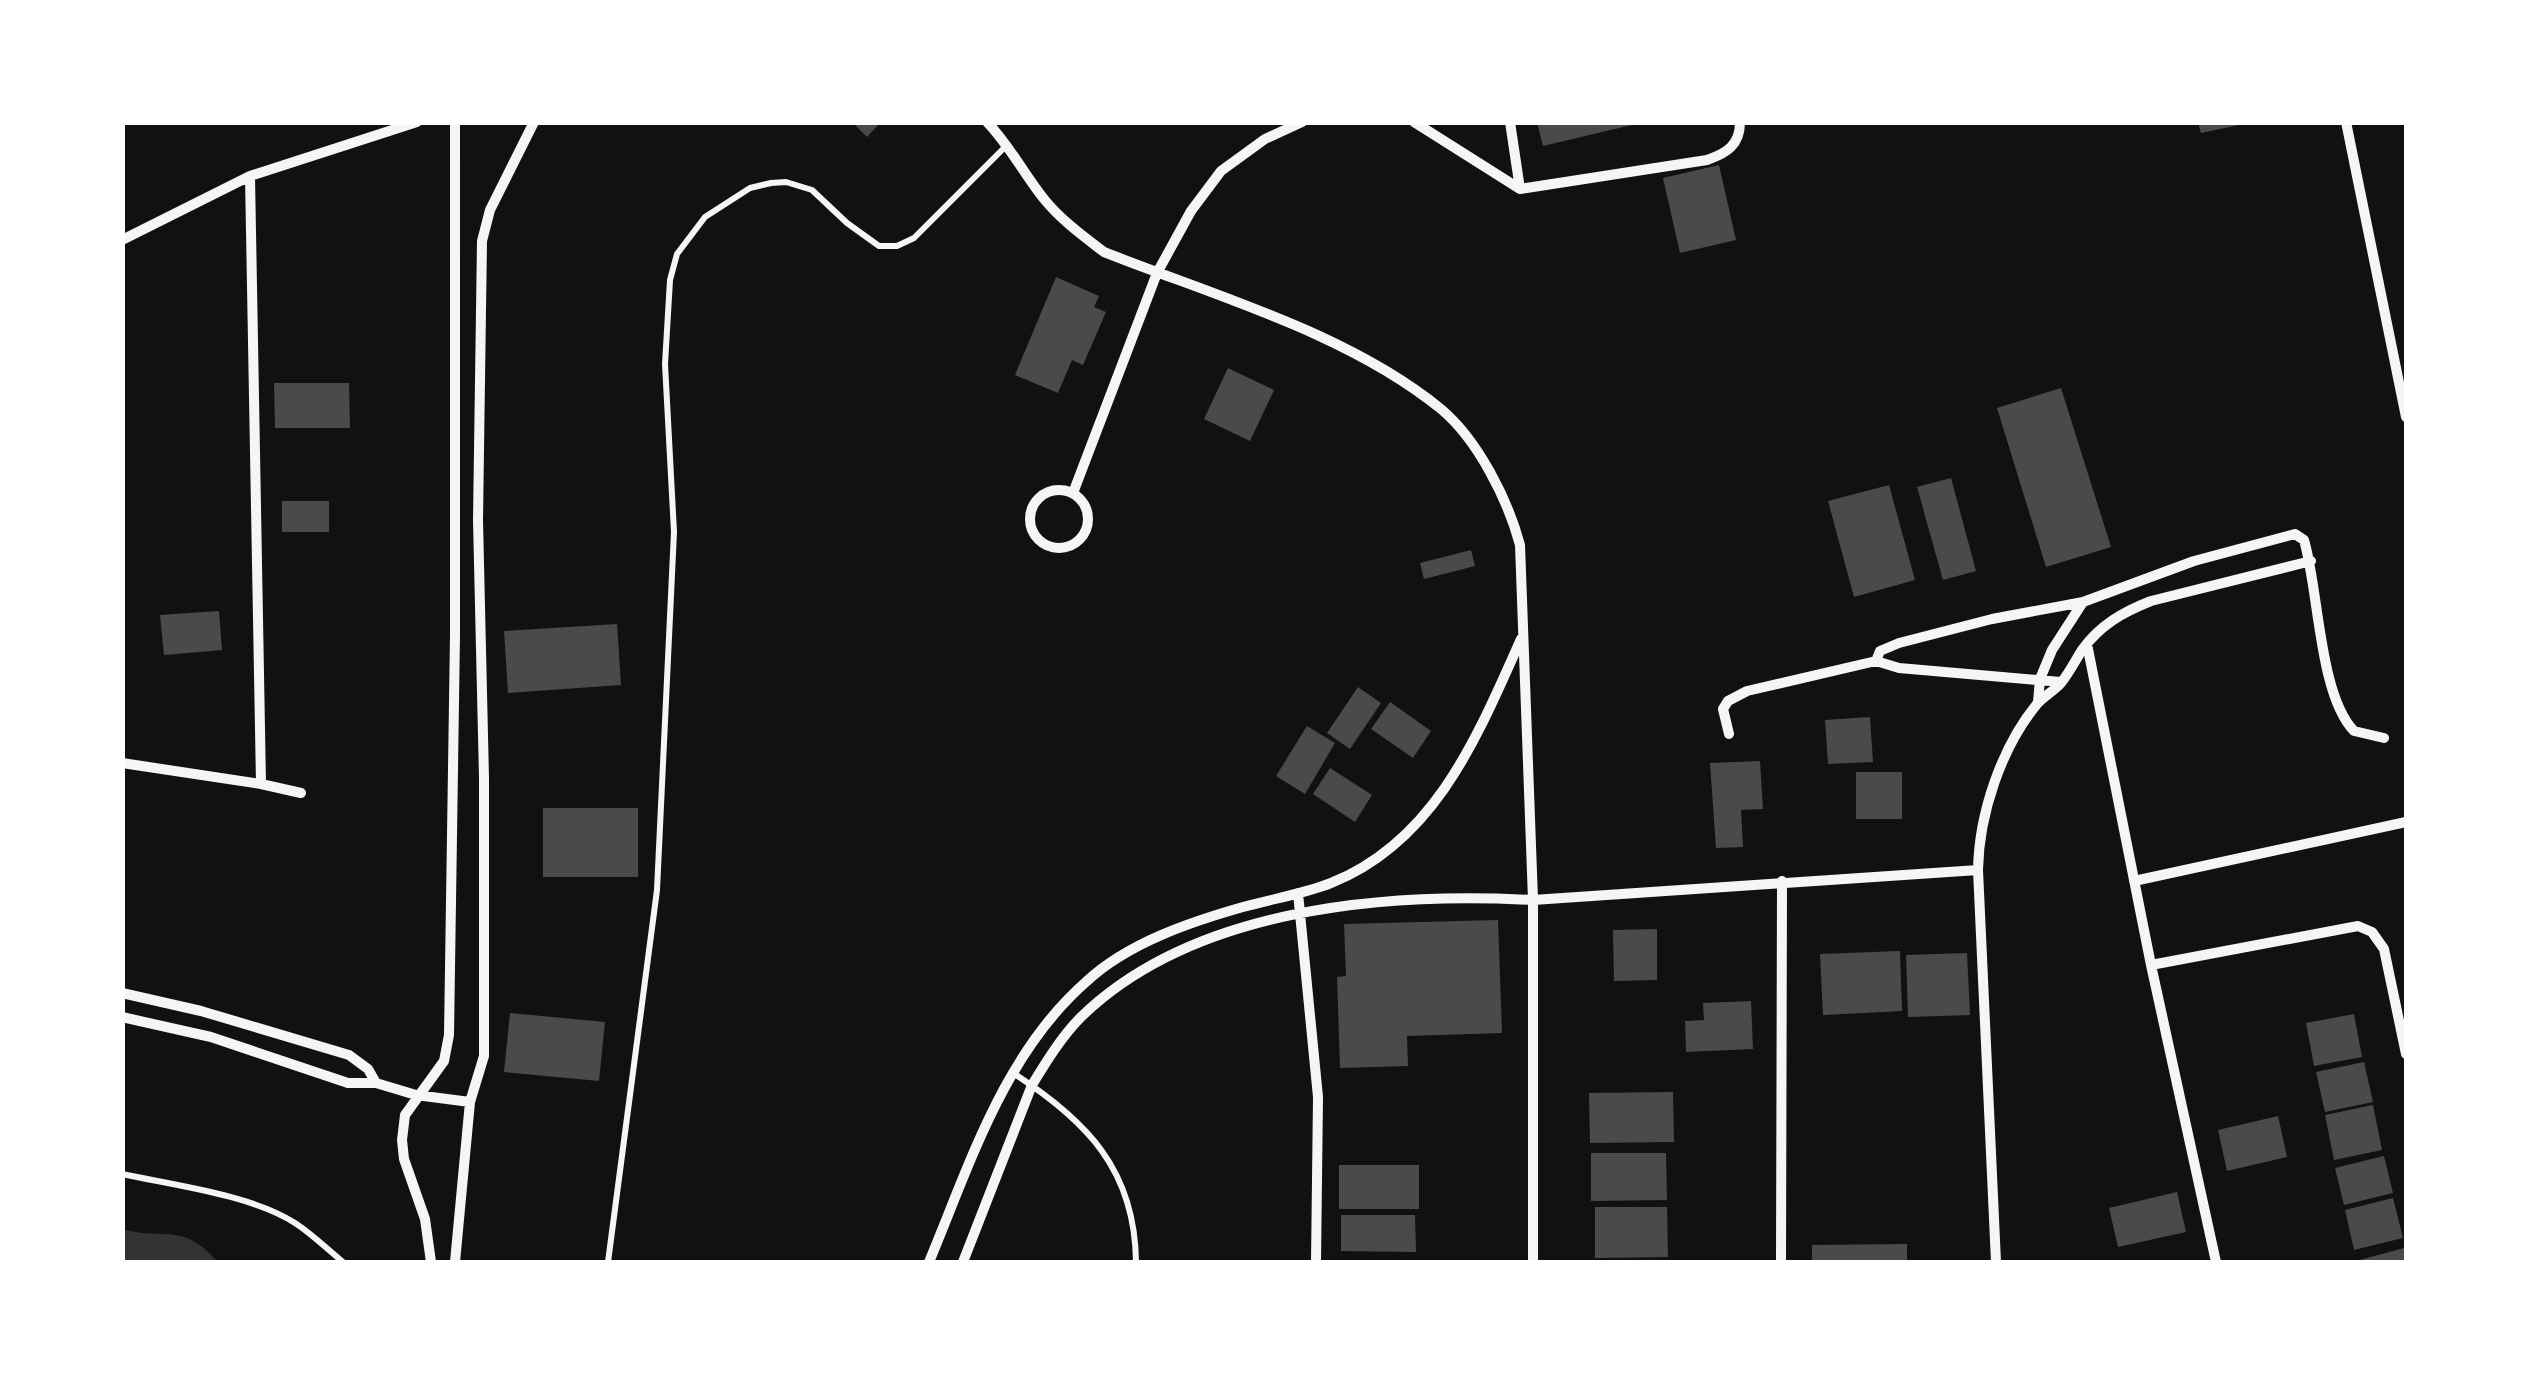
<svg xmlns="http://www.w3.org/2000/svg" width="2529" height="1385" viewBox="0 0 2529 1385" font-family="'Noto Serif',serif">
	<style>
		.water { fill: #333 }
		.building { fill: #4a4a4a }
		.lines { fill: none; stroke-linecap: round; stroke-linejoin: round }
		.service { stroke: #f5f5f5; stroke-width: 6 }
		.minor { stroke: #f5f5f5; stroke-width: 10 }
	</style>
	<rect width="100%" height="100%" fill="#111"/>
	<!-- water -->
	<path class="water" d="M122 1229C165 1241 182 1221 218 1262H123Z"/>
	<!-- building -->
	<path class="building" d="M852 122H881L867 137Z
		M1537 122H1636V124L1543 146Z
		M2198 122H2244V124L2201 133Z
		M1719 165 1736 240 1680 253 1663 178Z
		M1056 277 1099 296 1094 307 1106 312 1083 365 1072 360 1058 393 1015 375Z
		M1228 368 1274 390 1250 441 1204 419Z
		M274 383H349L350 428H275Z
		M2061 388 2111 547 2046 567 1997 408Z
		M1951 478 1976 571 1943 580 1917 487Z
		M1889 485 1915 580 1854 597 1828 501Z
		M282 501H329V532H282Z
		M1471 550 1475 566 1424 579 1420 563Z
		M219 611 222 650 164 655 160 615Z
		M617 624 621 685 508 693 504 631Z
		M1358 687 1381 703 1350 749 1327 733Z
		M1390 702 1431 731 1413 758 1371 729Z
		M1870 717 1873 762 1828 764 1825 720Z
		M1307 726 1335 743 1305 794 1276 776Z
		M1760 761 1763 809 1741 810 1743 847 1716 848 1710 763Z
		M1330 768 1372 795 1355 822 1313 794Z
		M1856 772H1902V819H1856Z
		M543 808H638V877H543Z
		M1498 920 1502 1033 1407 1036 1408 1066 1340 1068 1337 977 1346 976 1344 924Z
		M1657 929V980L1614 981 1613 930Z
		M1900 951 1902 1011 1823 1015 1820 954Z
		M1967 953 1970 1015 1908 1017 1906 955Z
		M1751 1001 1753 1049 1686 1052 1685 1021 1704 1020 1703 1003Z
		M510 1013 605 1022 599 1081 504 1072Z
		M2354 1014 2362 1057 2314 1066 2306 1023Z
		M2364 1062 2373 1102 2325 1112 2316 1072Z
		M1673 1092 1674 1142 1590 1143 1589 1093Z
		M2373 1105 2382 1150 2334 1160 2325 1115Z
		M2278 1116 2287 1157 2227 1171 2218 1130Z
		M1591 1153H1666L1667 1200 1591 1201Z
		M2384 1156 2393 1193 2344 1205 2335 1168Z
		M1339 1165H1419V1209H1339Z
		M2177 1192 2186 1232 2118 1247 2109 1208Z
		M2393 1198 2403 1238 2354 1250 2345 1210Z
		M1595 1207H1667L1668 1257 1595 1258Z
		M1341 1215H1415L1416 1252 1341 1251Z
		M1907 1244V1262H1812V1245Z
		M2404 1248 2406 1262H2356V1261Z"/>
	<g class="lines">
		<!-- service -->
		<path class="service" d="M1013 1073C1087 1121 1135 1170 1136 1262
			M122 1174C173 1185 252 1195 295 1223 312 1234 327 1249 343 1262
			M608 1262 657 890 674 532 665 364 670 280 677 254 705 217 750 188 771 183 786 182 812 190 847 223 879 246H897L914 238 1007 145"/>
		<!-- minor -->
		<path class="minor" d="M987 122C1010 146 1024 174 1044 199 1061 220 1083 236 1104 252 1215 296 1348 333 1441 409 1478 440 1508 500 1520 545L1533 900V1262
			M1414 122 1520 189 1707 160C1727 153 1740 145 1740 122
			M1510 122 1520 189
			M2346 122 2406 417
			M250 176 261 784
			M122 240 250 176 417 122
			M1030 519a29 29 0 1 1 58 0a29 29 0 1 1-58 0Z
			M1073 493 1157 273 1191 211 1221 171 1265 139 1302 122
			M2087 644 2151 965 2216 1262
			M2061 682 1899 668 1876 661 1880 651 1899 643 1992 619 2083 602
			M2038 702 2040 679 2052 650 2083 602 2194 561 2295 534 2304 540C2319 591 2319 695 2354 731L2384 738
			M1729 734 1723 709 1728 701 1747 691 1876 661
			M122 763 261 784 301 793
			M1978 870 1996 1262
			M2134 881 2406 822
			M1298 893 1318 1097 1316 1262
			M2151 965 2358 926 2372 932 2384 949 2406 1054
			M122 993 201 1011 349 1055 368 1069 376 1083
			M122 1017 211 1037 348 1083H376L416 1095 470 1102
			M431 1262 425 1219 404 1159 402 1140 405 1115 444 1061 449 1035 455 635V122
			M455 1262 470 1102 484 1056V778L478 520 482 241 490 210 534 122
			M929 1262C970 1164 1004 1053 1087 981 1128 943 1190 922 1243 907 1272 899 1303 894 1331 883 1436 841 1478 735 1521 639
			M963 1262 1032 1085C1046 1062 1062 1036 1081 1017 1193 908 1384 892 1533 900L1978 870C1979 814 2001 748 2037 704 2044 696 2054 691 2061 683 2069 673 2075 661 2082 650 2100 625 2123 612 2151 601L2311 561
			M1781 1262 1782 881"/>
	</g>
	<!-- border -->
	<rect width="2529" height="1385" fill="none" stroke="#ffffff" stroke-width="250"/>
</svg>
